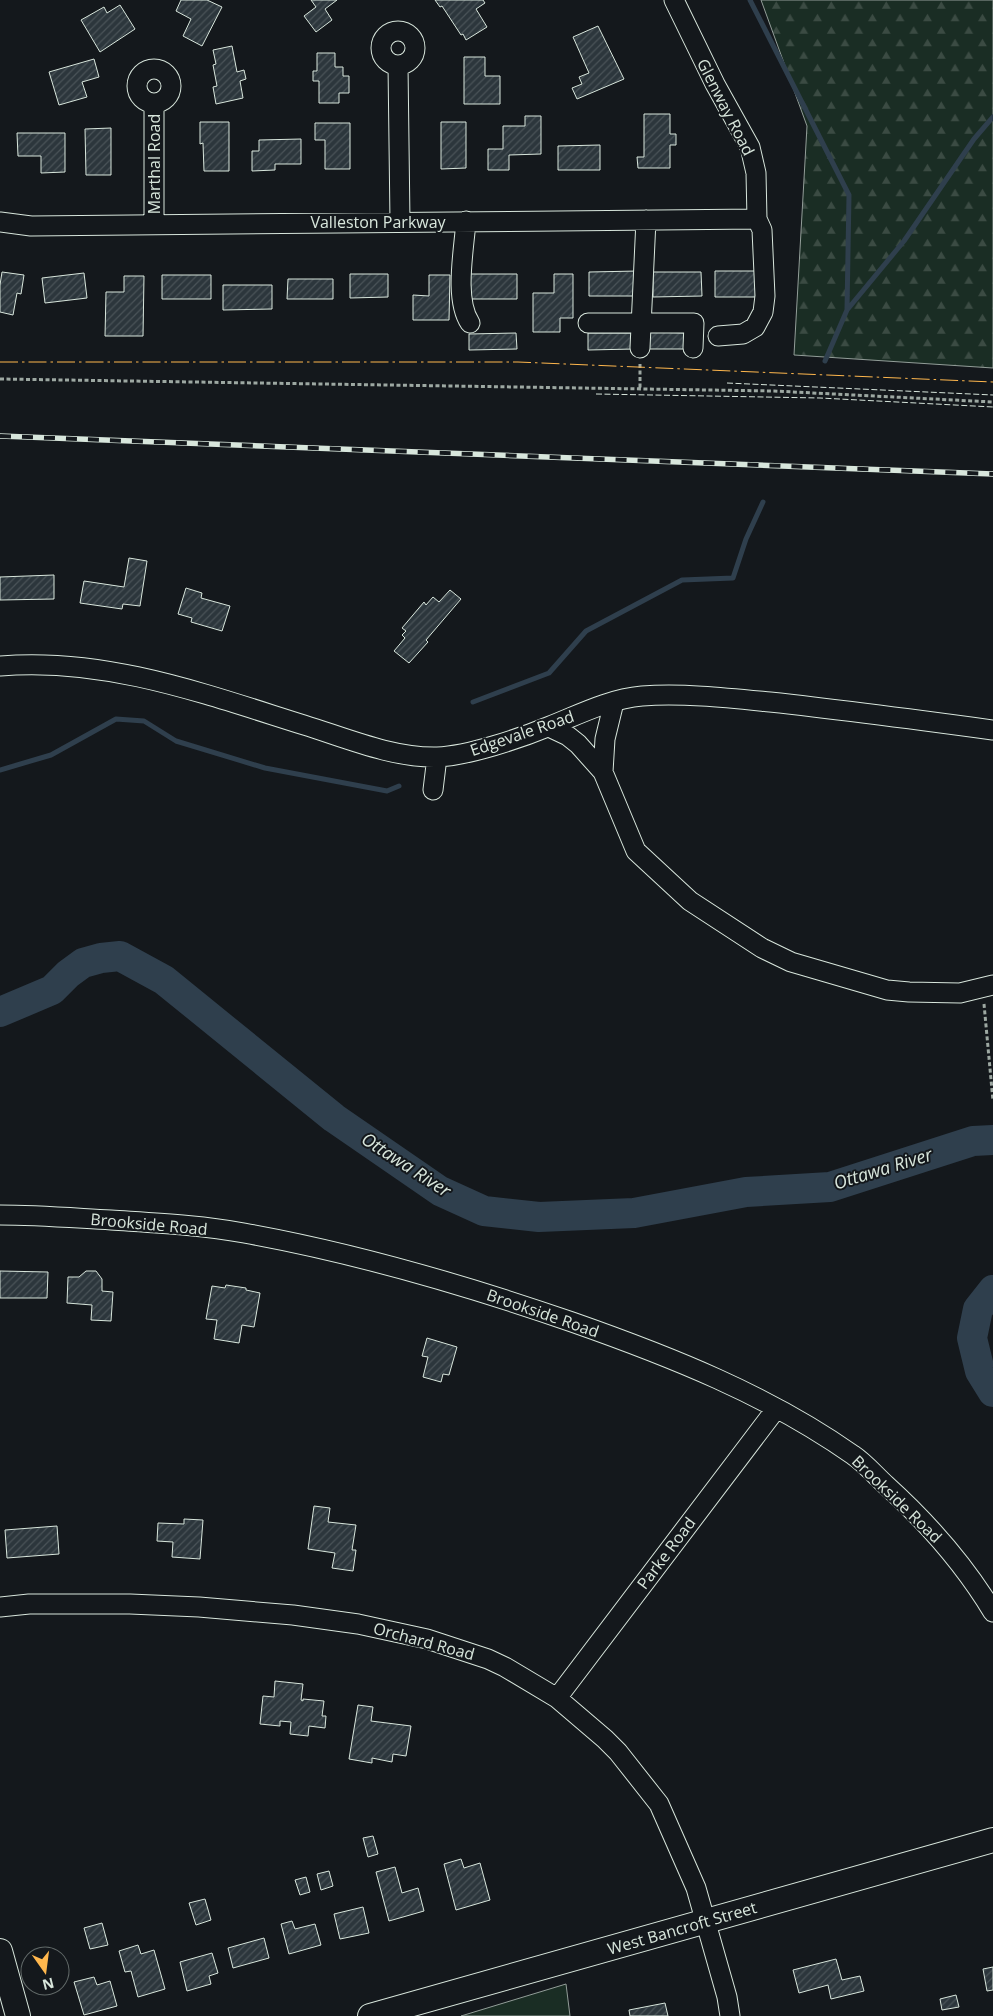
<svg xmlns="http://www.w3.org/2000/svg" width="993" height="2016" viewBox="0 0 993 2016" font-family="'Open Sans',sans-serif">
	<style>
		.forest { fill: url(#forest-firs); stroke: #939e99 }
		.park { fill: #1a2d24; stroke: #939e99 }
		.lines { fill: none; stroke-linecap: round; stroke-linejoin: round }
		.stream { stroke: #2f3f4d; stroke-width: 5 }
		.river { stroke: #2f3f4d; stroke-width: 30 }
		.building { fill: url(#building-hatch); stroke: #d8e6dc }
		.minor-casing { stroke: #d8e6dc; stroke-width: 21 }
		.major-casing { stroke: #d8e6dc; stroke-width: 26 }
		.path { stroke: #9da8a2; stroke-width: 3; stroke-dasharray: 4 2.5; stroke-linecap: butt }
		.minor { stroke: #14181c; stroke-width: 19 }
		.major { stroke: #14181c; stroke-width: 24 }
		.rail-casing { stroke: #d8e6dc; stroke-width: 5.5 }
		.rail { stroke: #14181c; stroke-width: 4; stroke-dasharray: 11; stroke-linecap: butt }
		.fence { stroke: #d8e6dc; stroke-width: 1; stroke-dasharray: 6 2.5; stroke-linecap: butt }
		.power { stroke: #ffb74d; stroke-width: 1; stroke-dasharray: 18 4 2.5 4; stroke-linecap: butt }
		.labels { text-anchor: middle; stroke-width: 4; stroke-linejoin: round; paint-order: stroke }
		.street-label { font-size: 16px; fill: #d8e6dc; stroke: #14181c }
		.water-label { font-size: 18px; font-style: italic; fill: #d8e6dc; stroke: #14181c }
	</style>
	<defs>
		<pattern id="forest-firs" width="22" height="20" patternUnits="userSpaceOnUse" patternTransform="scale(1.25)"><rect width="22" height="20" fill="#1a2d24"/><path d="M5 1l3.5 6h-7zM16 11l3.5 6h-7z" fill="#3b4b43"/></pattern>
		<pattern id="building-hatch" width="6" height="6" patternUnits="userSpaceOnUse" patternTransform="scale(1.25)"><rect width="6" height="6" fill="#2c363c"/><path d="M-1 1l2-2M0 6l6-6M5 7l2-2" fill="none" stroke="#4a5358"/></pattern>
	</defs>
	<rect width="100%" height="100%" fill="#14181c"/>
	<!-- forest -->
	<path class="forest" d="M761 0H993V368L794 355 807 126Z"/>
	<!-- park -->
	<path class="park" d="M566 1984 570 2016H461Z"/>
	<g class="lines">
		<!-- stream -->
		<path class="stream" d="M750 0 849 195 847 310 825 361
			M847 310 904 241 974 139 993 117
			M473 702 549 673 586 631 682 580 733 578 746 539 763 502
			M0 770 51 755 116 719 144 721 176 741 265 768 387 791 399 786"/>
		<!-- river -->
		<path class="river" d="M0 1012 52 990 68 974 83 963 101 958 120 956 164 980 334 1118 440 1191 484 1211 539 1217 634 1213 746 1192 830 1187 973 1141 993 1140
			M993 1290 978 1309 972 1338 980 1371 993 1392"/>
	</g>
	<!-- building -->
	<path class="building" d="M181 0H207L222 7 202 46 183 36 191 19 176 11Z
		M311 0H337L325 9 332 20 316 32 304 16 316 7Z
		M435 0H483L485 3 476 9 487 27 466 40 463 34 461 35 442 6 440 7Z
		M120 5 135 29 100 52 81 20 104 7 107 13Z
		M598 26 624 79 577 99 572 88 582 84 579 77 589 73 573 37Z
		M232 46 237 72 244 70 246 79 240 81 243 98 216 104 213 87 217 86 213 65 216 64 213 50Z
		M317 53H335V67H343V76H349V93H339V103H319V81H313V71H317Z
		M464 57H485V76H500V104H464Z
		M94 59 99 77 82 82 87 97 59 105 49 72Z
		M644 114H670V134H676V145H670V168H638L637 157H644Z
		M525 116H541V154L509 155V170H488V149H503V126H525Z
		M200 122H229V171H204L203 143 200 144Z
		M441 122H466V168L441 169Z
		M315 123H350V169H325V140H315Z
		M111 128V175H86L85 129Z
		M17 133H65V172L41 173V156H18Z
		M301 139V164H275V170L252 171V151H259V140Z
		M600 145V170H558V146Z
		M638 271V296H589V272Z
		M715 271H758L759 297H715Z
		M2 272 24 275 21 294 17 293 13 315 0 312V285Z
		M653 272H701L702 296 653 297Z
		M84 273 87 298 45 303 42 278Z
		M350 274H388V297L350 298Z
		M468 274H517V299H468Z
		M554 274H573V318H560V332H533V293H554Z
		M162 275H211V299H162Z
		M429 275H450L449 320H413V295L429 296Z
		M124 276H144L143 336H105L106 292H124Z
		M288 279H333V299H287Z
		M223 285H272V309L223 310Z
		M649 332 687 333V349H649Z
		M516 333 517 349 469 350V334Z
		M588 333H634V349L588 350Z
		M129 558 147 561 140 606 123 604 122 609 80 603 84 581 124 587Z
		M54 575V599L0 600V577Z
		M186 588 202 593 201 598 230 606 222 631 191 622 192 618 178 614Z
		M450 590 461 599 426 640 428 642 409 663 394 651 405 638 402 635 406 631 402 628 424 602 426 605 433 597 439 602Z
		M0 1271 48 1272 47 1298H0Z
		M86 1271H96L102 1279V1291L113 1292 111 1321 91 1320 92 1305 67 1303 68 1277H79Z
		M226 1285 246 1288V1290L260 1293 254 1327 242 1325 239 1343 214 1339 217 1320 206 1319 212 1286 225 1288Z
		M427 1338 457 1347 449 1375 443 1374 441 1382 423 1377 428 1357 422 1356Z
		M314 1506 330 1508 328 1522 356 1525 352 1550H356L353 1571 332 1568 335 1553 308 1549Z
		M184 1519 203 1520 200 1559 172 1557 173 1542 157 1541 158 1523 184 1524Z
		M57 1526 59 1554 7 1558 5 1530Z
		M275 1681 303 1684 301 1700 303 1701V1699L324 1701 322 1716H326L325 1728 309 1726 308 1736 290 1734 291 1722 280 1721V1726L260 1724 263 1696 274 1697Z
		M358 1705 373 1707 371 1721 411 1726 406 1756 393 1754 392 1762 372 1758V1763L349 1759Z
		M373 1836 378 1854 368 1857 363 1838Z
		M461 1859 464 1868 480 1863 490 1900 456 1910 444 1864Z
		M395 1867 402 1893 418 1888 424 1911 389 1921 376 1872Z
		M329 1871 333 1886 321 1890 317 1874Z
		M306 1877 310 1892 300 1895 295 1880Z
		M205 1899 211 1920 196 1925 189 1903Z
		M363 1907 369 1933 340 1939 334 1914Z
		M292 1921 295 1929 315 1924 321 1945 289 1954 281 1924Z
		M102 1923 108 1945 90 1949 84 1928Z
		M264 1938 269 1958 233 1968 228 1948Z
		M138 1945 141 1954 154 1950 165 1989 138 1997 131 1971 125 1972 119 1951Z
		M212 1953 218 1973 209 1976 211 1984 187 1991 180 1962Z
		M836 1959 842 1980 860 1976 864 1991 831 1999 828 1985 799 1993 793 1970Z
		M993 1967V1990L987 1991 983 1969Z
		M94 1977 97 1985 110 1981 117 2006 84 2015 74 1982Z
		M956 1995 959 2007 942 2010 940 1999Z
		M665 2003 668 2016H630L629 2010Z"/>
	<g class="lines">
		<!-- minor casing -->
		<g class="minor-casing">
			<path id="minor" d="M674 0 715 84 750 147 756 173 757 219 762 230 765 296 763 312 755 327 743 334 718 336
				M381 48a17 17 0 1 1 34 0a17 17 0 1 1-34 0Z
				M398 65 400 222
				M137 86a17 17 0 1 1 34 0a17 17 0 1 1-34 0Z
				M154 104V224
				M466 221C464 250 454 299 470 323
				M0 222 31 226 757 219
				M588 323H694L693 348
				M640 348 646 220
				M0 666C105 657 205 694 304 725 346 738 392 758 437 757 468 756 521 738 550 726 580 714 609 699 642 696 683 693 729 698 770 702 844 710 919 720 993 730
				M549 727 568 736 578 744 603 772 636 851 690 901 762 948 791 962 887 990 909 992 960 993 993 985
				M603 772 605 739 614 702
				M433 790 437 757
				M0 1215C37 1215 74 1218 111 1220 156 1223 201 1225 244 1233 356 1253 465 1285 572 1322 669 1356 768 1395 853 1455 865 1463 875 1475 886 1485 928 1523 964 1564 993 1612
				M0 1607 29 1604H130L199 1607 293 1615 358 1624 427 1639 488 1659 505 1667 557 1698 605 1739 618 1752 659 1804 696 1888 727 1997 730 2016
				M557 1698 776 1409"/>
		</g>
		<!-- major casing -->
		<g class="major-casing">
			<path id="major" d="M0 1951 18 2016
				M370 2016 993 1840"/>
		</g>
		<!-- path -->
		<path class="path" d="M640 364V389
			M0 379 774 391 993 402
			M984 1004 993 1101"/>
		<!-- minor -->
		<use href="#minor" class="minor"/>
		<!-- major -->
		<use href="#major" class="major"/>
		<!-- rail casing -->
		<g class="rail-casing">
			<path id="rail" d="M0 436 993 474"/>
		</g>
		<!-- rail -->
		<use href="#rail" class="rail"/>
		<!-- fence -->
		<path class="fence" d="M727 383 993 395
			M596 394 820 398 993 407"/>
		<!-- power -->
		<path class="power" d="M0 362H518L993 382"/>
	</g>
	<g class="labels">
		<!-- street labels -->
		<g class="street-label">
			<text transform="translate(726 107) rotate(63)" y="6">Glenway Road</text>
			<text transform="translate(154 164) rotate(-90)" y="6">Marthal Road</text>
			<text x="378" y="228">Valleston Parkway</text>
			<text transform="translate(522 733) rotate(-19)" y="6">Edgevale Road</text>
			<text transform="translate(149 1224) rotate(5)" y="6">Brookside Road</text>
			<text transform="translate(543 1313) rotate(19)" y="6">Brookside Road</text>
			<text transform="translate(897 1499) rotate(44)" y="6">Brookside Road</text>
			<text transform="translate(666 1553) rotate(-53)" y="6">Parke Road</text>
			<text transform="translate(424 1641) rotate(15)" y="6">Orchard Road</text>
			<text transform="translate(682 1928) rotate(-16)" y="6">West Bancroft Street</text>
		</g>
		<!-- water labels -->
		<g class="water-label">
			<text transform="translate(406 1165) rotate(33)" y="6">Ottawa River</text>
			<text transform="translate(883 1169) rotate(-17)" y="6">Ottawa River</text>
		</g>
	</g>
	<!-- north arrow -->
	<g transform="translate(45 1971) rotate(166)"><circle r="24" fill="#14181c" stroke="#626a69"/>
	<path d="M0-4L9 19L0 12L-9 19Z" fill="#ffb74d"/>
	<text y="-8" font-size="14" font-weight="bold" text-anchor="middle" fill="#d8e6dc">N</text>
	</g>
</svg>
